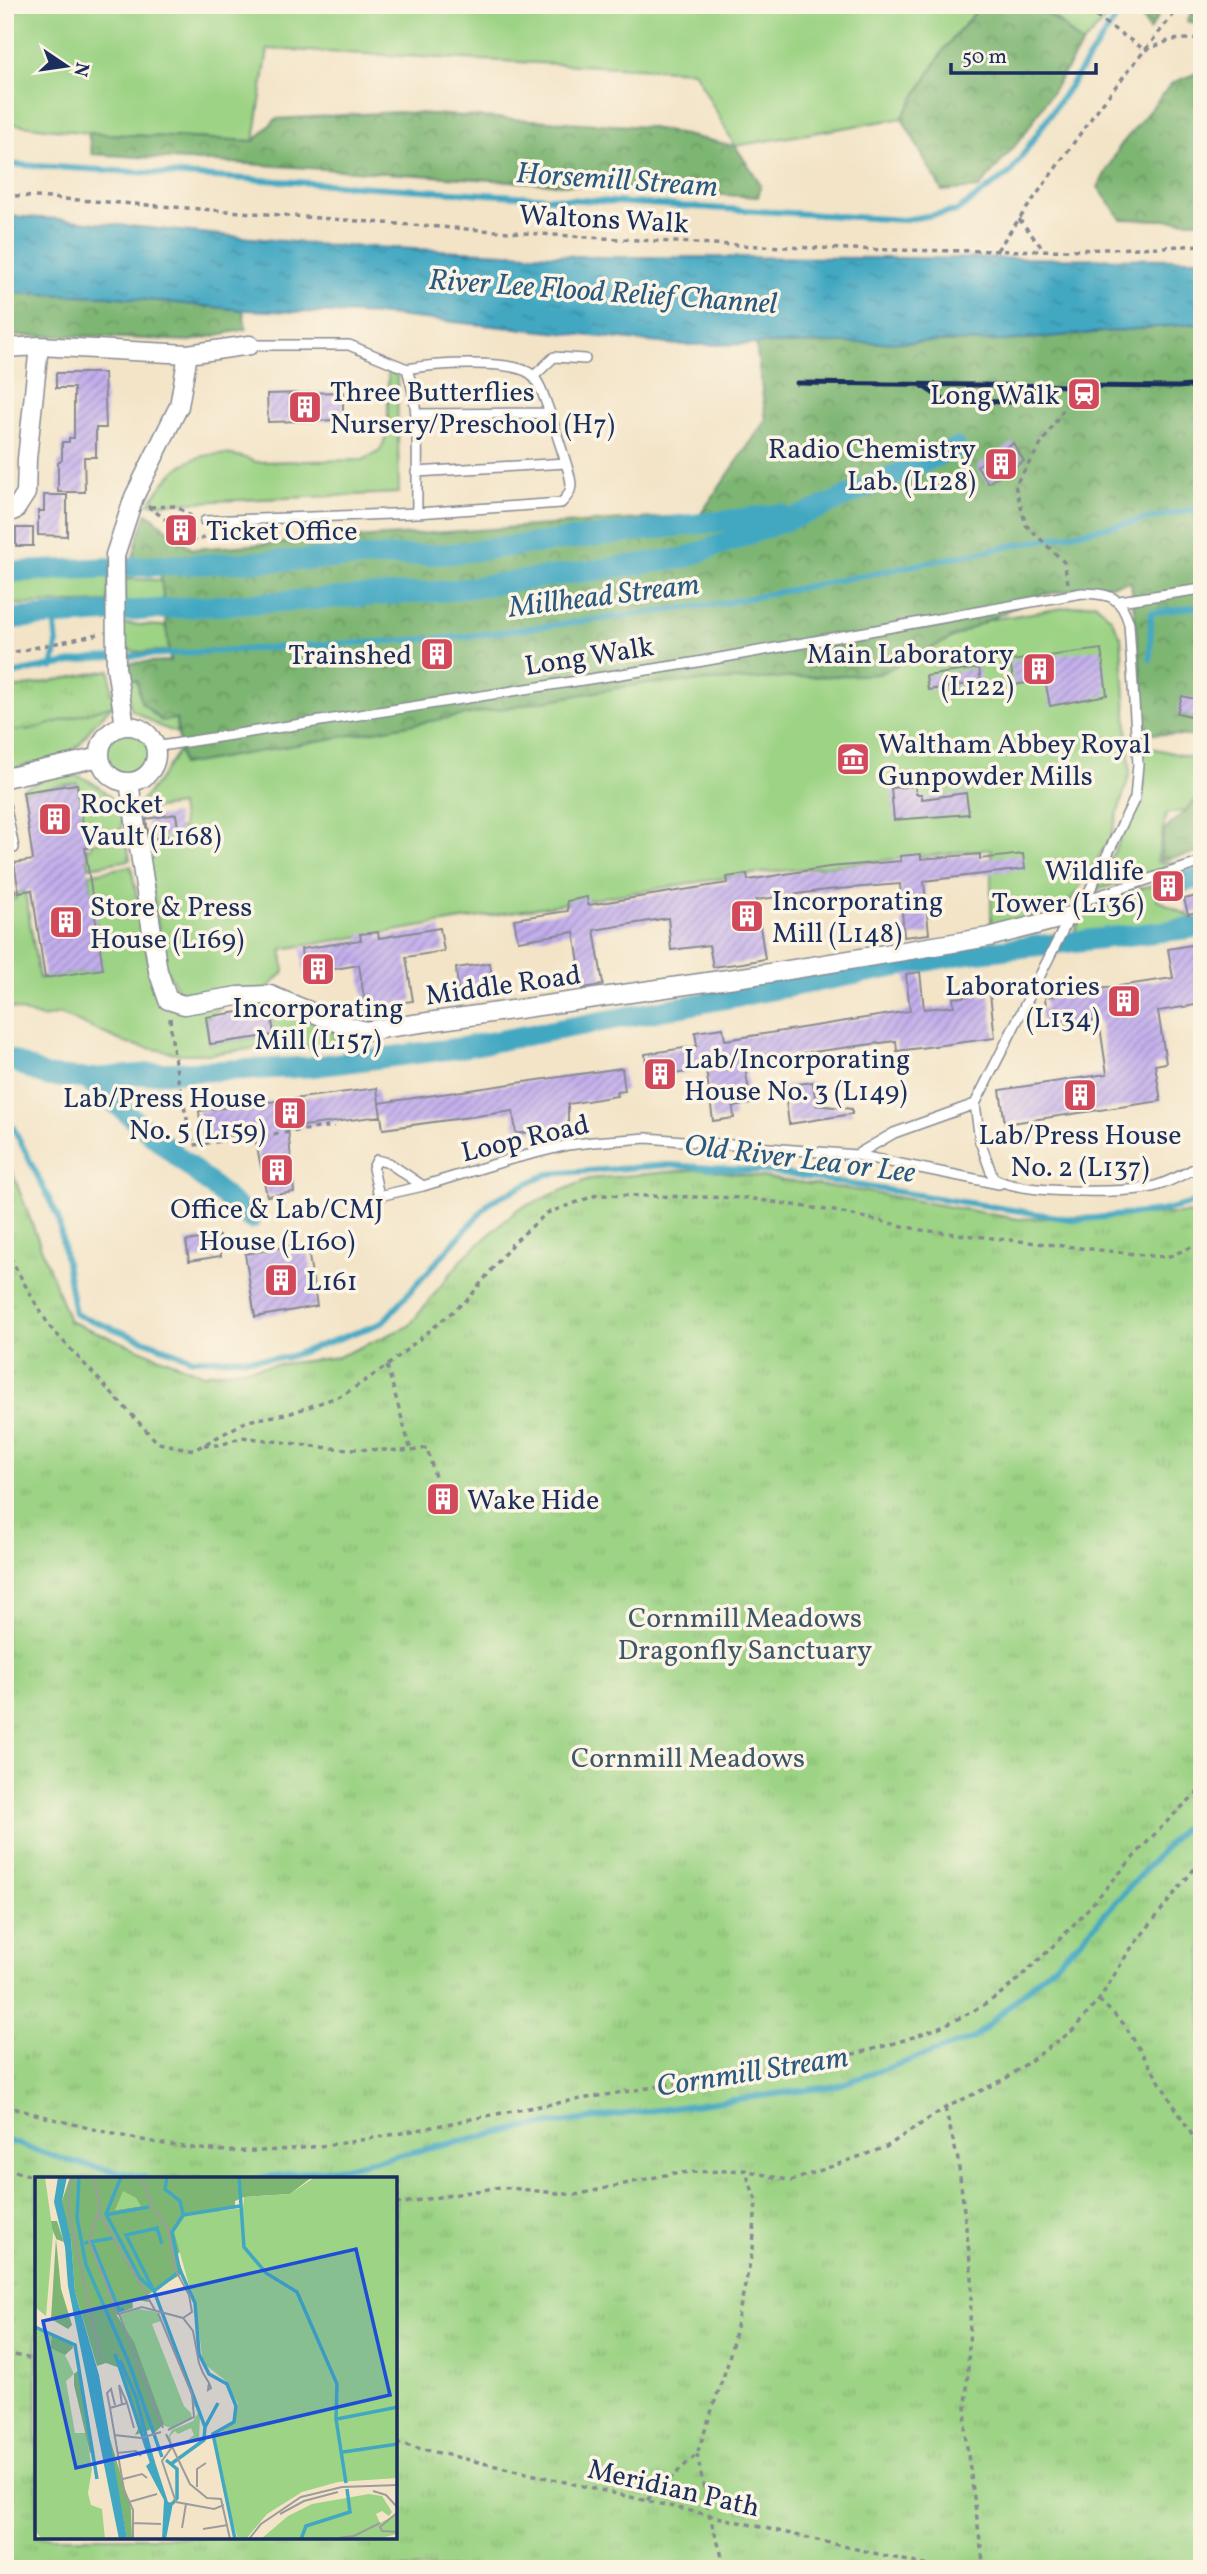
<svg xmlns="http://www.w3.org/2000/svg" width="1207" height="2574" viewBox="0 0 1207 2574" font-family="Vollkorn,serif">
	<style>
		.grass { fill: #9cd384; stroke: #5c8171; stroke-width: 2 }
		.forest { fill: url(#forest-crowns); stroke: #4c7268; stroke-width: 2 }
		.park { fill: url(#park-tufts); stroke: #5c8171; stroke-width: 2; fill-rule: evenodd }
		.water { fill: url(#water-ripples); stroke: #2e6c90; stroke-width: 2 }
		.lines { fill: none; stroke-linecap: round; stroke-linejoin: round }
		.stream { stroke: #42a8c2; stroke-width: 6 }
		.canal { stroke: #42a8c2; stroke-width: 21 }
		.building { fill: url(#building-hatch) }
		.service-casing { stroke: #878a92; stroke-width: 12 }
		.minor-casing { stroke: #878a92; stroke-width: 21 }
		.path { stroke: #878a92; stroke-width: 3.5; stroke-dasharray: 5 5; stroke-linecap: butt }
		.service { stroke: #fff; stroke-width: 9 }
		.minor { stroke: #fff; stroke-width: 18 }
		.rail { stroke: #1b2f5e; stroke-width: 5 }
		.labels { text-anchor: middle; stroke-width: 7; stroke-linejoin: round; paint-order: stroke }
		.street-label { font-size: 28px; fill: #1b2f5e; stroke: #fcf5e5 }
		.poi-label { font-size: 28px; fill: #1b2f5e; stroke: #fcf5e5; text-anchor: start }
		.park-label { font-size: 28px; fill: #3b5868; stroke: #fcf5e5 }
		.water-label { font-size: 30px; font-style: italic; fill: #295981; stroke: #fcf5e5 }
		.inset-river { fill: none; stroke: #42a8c2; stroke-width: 3.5 }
		.inset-road { fill: none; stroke: #9d9c9d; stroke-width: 2 }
		.view { fill: #1d4ed8; fill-opacity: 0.15; stroke: #1d4ed8; stroke-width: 3.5 }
		.inset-edge { fill: none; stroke: #1b2f5e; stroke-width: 3.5 }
	</style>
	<defs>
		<pattern id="forest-crowns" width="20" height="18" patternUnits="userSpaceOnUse" patternTransform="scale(1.75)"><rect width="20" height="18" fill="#7db572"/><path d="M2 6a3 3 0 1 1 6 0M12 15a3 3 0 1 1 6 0" fill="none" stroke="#669461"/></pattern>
		<pattern id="park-tufts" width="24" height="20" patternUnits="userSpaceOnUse" patternTransform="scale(1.75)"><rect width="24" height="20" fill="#9cd384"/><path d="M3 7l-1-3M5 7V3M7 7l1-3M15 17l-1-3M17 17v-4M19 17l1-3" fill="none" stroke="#86b574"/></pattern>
		<pattern id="water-ripples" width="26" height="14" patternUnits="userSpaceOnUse" patternTransform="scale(1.75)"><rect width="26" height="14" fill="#42a8c2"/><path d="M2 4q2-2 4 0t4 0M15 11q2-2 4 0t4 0" fill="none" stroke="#3689a1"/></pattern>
		<pattern id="building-hatch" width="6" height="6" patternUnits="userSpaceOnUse" patternTransform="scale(1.75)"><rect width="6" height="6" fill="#c3afec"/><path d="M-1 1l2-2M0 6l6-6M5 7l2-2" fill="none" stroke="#9e8fc2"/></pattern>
	</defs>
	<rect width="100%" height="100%" fill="#fcf5e5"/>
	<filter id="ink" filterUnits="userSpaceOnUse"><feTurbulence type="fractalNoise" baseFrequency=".0143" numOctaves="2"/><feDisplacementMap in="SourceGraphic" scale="14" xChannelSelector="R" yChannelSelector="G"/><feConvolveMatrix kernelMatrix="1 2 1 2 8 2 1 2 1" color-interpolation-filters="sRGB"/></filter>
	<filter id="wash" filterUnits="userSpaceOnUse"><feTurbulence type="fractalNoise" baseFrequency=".00686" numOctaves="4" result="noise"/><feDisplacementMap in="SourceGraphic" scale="28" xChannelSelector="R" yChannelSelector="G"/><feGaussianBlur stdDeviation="1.57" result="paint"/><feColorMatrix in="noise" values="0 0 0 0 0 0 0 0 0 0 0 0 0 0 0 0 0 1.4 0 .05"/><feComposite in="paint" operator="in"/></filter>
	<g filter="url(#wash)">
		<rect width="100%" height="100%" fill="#f3e4c7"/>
		<!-- grass -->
		<path class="grass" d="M5 5H993L978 9 945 48 902 118 735 146 694 71 268 49 254 141 88 133 5 123Z
			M1026 5H1136L1113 11 1082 45 1057 19Z
			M388 371 397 376 399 493 149 504C158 490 171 471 186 463 205 451 236 452 255 462L363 460 380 451 388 432Z
			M110 576 108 602 5 605V582Z
			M125 579 197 581 207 603 124 602Z
			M1095 603 1111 618 1121 637 1130 773 1110 839 1066 908 991 927V849L742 875 282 949 284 972 266 990 218 994 178 990 164 966 144 834 183 828 180 805 136 811 140 802 156 784 181 747Z
			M122 624 219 629 248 647 141 652 124 650Z
			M124 669H128L176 719 177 733 159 726 131 709Z
			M5 690 113 705 94 724 79 745 68 754 5 771Z
			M103 754a24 24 0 1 1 48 0a24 24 0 1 1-48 0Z
			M1143 746 1202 760V807L1166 814 1157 862 1189 863 1096 890 1144 788Z
			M62 773C87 773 129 802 121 830L109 834 97 825 92 830H83L77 783 23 792V788Z
			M126 838 130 860 89 867 87 852H79V850L91 848V843Z
			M131 866 151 972 157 992 219 1005 220 1009 206 1017 210 1044 274 1035 268 1003 243 1006V1002L269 999 334 1025V1043L319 1048 275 1046 209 1054H180L128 1044 60 1014 42 1018 5 1006V899H16V893L25 891 39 978 102 969 89 874Z
			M1153 885 1158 900 1201 922 1072 936 1089 902Z"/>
		<!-- forest -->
		<path class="forest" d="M993 5C1040 5 1050 11 1082 45L1024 135 979 188 942 191 902 118 945 48 978 9Z
			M1136 5H1165L1149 31Z
			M1196 5H1202V25L1187 21Z
			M1202 71V221L1121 219 1098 187 1120 146 1172 83Z
			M397 112 647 127 735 146 761 185 758 197 92 154 88 133 254 141 276 119Z
			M5 293 108 296 243 310 246 329 190 341 82 336H5Z
			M1202 323V737L1147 733 1131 582 1039 595 879 674 641 684 182 765 176 719 161 721 141 702 137 680H128L129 663 170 661 159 561 132 562 138 537 147 513 192 549 700 515 766 420 756 344 1004 341Z
			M1202 794V852L1160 860 1164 831Z"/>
		<!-- park -->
		<path class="park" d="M110 670 113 705 34 729 5 731V690Z
			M5 1153 69 1321 202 1374 338 1357 409 1326 463 1258 518 1209 589 1179 703 1169 861 1191 1018 1219 1202 1213V2569H5ZM37 2178H396V2537H37Z"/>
		<!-- water -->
		<path class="water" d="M5 216 58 219 324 245 598 257 1202 259V323L1004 341 679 345 385 315 243 310 108 296 5 293Z"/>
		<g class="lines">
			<!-- stream -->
			<path class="stream" d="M5 164 903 220 957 211 1011 172 1125 5
				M1150 659 1151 613 1202 606
				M52 668 57 645 54 616
				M5 675 94 658 461 637 724 603 1202 508
				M5 1127H13L58 1217 75 1314 193 1359 285 1358 382 1323 491 1201 548 1174 669 1165 773 1172 1076 1220 1161 1211 1202 1201
				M5 2140 69 2161 145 2178
				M259 2178 345 2167 522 2128 836 2086 974 2038 1081 1940 1181 1830 1202 1816"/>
			<!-- canal -->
			<path class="canal" d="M5 572 447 554 781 514
				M5 619 445 591 684 558 818 509 956 448
				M1183 882 1202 877
				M5 1057 46 1076 87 1079 157 1073 309 1067 459 1048 965 954 1202 927
				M87 1079 251 1219"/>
		</g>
		<g id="blocks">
			<!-- building -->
			<path class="building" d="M56 373H104L106 428H96V457H84L85 492H58V463L62 460V442H69V438H74V388H56Z
				M343 392V420L268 422 267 394Z
				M1013 443 1024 461 988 483 977 466Z
				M44 495H67V536L38 535V511H44Z
				M16 528H33V546H16Z
				M1101 649 1107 695 1050 706 1045 680 1014 685 1010 661Z
				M979 668 981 682 928 690 926 676Z
				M1182 696 1199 700 1195 717 1177 713Z
				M77 784 84 831H86L88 848H85L103 969 45 978 32 890 19 892 14 863 33 860 23 792Z
				M915 786 916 794H922V799L966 793 969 814 894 820 891 788Z
				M176 814 179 835 149 839 146 819Z
				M921 854V859L980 854V859L1023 854 1025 869 924 881 929 934 904 937 900 884 826 890 756 900 765 959 743 963 713 967 709 945 671 950 668 918 594 930 603 983 602 985 583 988 574 932 518 941 514 919 568 911 567 901 587 897 588 905 728 883 727 877 747 874 748 880 829 867 901 861 900 856Z
				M1176 878 1180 893 1160 897 1157 884Z
				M1202 895V911L1188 914 1184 899Z
				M440 928 444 951 406 957 413 1001 391 1004 392 1012 367 1017 359 965 304 974 301 949 361 940 360 934 378 932 379 938Z
				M1197 944 1202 978V1004L1158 1011 1166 1063 1155 1065 1161 1101 1005 1124 1000 1090 1107 1074 1099 1020 1043 1028 1040 1009 1046 1008 1045 997 1173 978 1168 949Z
				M490 963 494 995 459 998 456 968Z
				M920 972 924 1009 954 1006 953 998 990 994 995 1038 897 1051 896 1041 744 1061 751 1104 733 1107 734 1118 713 1121 706 1069 648 1078 645 1054 697 1046 695 1032 723 1028 725 1040 910 1011 906 974Z
				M270 1007 274 1035 210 1044 206 1017Z
				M622 1068 625 1091 616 1092 617 1096 568 1104V1130L546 1129 516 1134 513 1111 383 1129 379 1103Z
				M813 1082 816 1105 852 1109V1114L789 1124 784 1086Z
				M377 1088 381 1116 288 1128 294 1192 267 1196 254 1133 202 1139 199 1111Z
				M219 1236 221 1256 189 1261 186 1241Z
				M291 1246 292 1253 308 1250 317 1306 255 1317 245 1254Z"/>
		</g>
	</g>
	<g filter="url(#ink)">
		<use href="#blocks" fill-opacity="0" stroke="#878a92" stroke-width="2"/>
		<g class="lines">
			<!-- service casing -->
			<g class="service-casing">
				<path id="service" d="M407 369C432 364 512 359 531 374 541 383 545 401 550 413L416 414
					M533 377 554 357 585 359
					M550 413 566 463
					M416 472 566 463C571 481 576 489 561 503L417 513
					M205 521 417 513C416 465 422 414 407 369L349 345H250
					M1119 601 1202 589
					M154 747 686 664 1082 593C1109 594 1121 595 1129 624L1138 764 1135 798 1085 900 1070 916 975 1104 894 1133 856 1155 647 1138 593 1142 568 1145 508 1160 423 1186 379 1196 373 1168 377 1160 389 1163 423 1186
					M5 804 14 848
					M1085 900 1202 862
					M975 1104 980 1141 993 1178C1020 1194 1113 1193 1147 1188 1165 1185 1185 1173 1202 1165
					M856 1155 999 1184"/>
			</g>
			<!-- minor casing -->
			<g class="minor-casing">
				<path id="minor" d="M5 348 39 346 188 354 250 345
					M5 514 15 510 26 493 27 459 39 346
					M125 726 116 667 115 555 134 497 179 406 188 354
					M100 754a28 28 0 1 1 56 0a28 28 0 1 1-56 0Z
					M5 778 100 757
					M129 782 158 971 168 1000 184 1005 238 996 270 995 343 1025 365 1031 770 973 989 937 1070 916"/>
			</g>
			<!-- path -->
			<path class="path" d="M1079 5 1145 50 1171 40 1202 38
				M1097 17 1105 5
				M5 195C404 221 802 267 1202 245
				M1019 219 1043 249
				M997 250 1100 106 1181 5
				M148 506 169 522
				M150 507 176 506 192 517
				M192 539 196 542 208 535
				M1068 583 1064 562 1026 525 1015 485 1072 396
				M5 654 99 634
				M5 877 8 897 15 896 11 863
				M170 1018C173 1062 182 1102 194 1145L334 1126
				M5 1176 6 1177
				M5 1248 30 1294 50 1327 158 1443 194 1450 247 1421 291 1413 343 1395 387 1366 469 1298 513 1243 547 1213 597 1195 747 1198 834 1211 921 1230 1153 1256 1167 1257 1202 1243
				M387 1366 411 1451
				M204 1445H221L242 1437 329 1448 411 1451 427 1448 440 1495
				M1099 2000 1124 2024 1194 2138 1202 2179
				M5 2106C85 2127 174 2154 257 2151 349 2148 439 2124 529 2108 585 2098 642 2089 698 2080 791 2067 908 2053 988 2002 1011 1988 1029 1969 1048 1951 1101 1899 1145 1837 1202 1789
				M945 2108 958 2160 972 2278 965 2433 984 2569
				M5 2172 14 2171 40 2178
				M396 2204 501 2187 575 2195 674 2173 745 2170 791 2181 886 2147 945 2108 1005 2079 1072 2031 1099 2000 1129 1951 1202 1859
				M5 2353 37 2360
				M396 2443 943 2569
				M697 2454 709 2514 726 2569
				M647 2500 697 2454 728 2363 753 2249 756 2200 745 2170
				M1196 2569 1202 2551"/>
			<!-- service -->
			<use href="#service" class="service"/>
			<!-- minor -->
			<use href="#minor" class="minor"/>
			<!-- rail -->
			<path class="rail" d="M797 383 1178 387 1202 385
				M921 385 945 401 1016 402 1041 386"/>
		</g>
	</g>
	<!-- icons -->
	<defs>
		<g id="station-square" transform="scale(1.75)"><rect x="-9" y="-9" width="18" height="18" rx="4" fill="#d1495b" stroke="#fcf5e5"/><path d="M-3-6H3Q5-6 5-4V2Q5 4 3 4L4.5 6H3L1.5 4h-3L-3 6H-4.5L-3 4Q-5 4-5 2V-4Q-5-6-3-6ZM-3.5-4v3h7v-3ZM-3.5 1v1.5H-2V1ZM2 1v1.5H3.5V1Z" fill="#fff"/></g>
		<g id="building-square" transform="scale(1.75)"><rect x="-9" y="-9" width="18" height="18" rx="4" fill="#d1495b" stroke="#fcf5e5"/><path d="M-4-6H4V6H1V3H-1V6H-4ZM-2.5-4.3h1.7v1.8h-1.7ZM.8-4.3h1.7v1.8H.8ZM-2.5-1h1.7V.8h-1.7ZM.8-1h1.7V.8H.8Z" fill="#fff"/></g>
		<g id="museum-square" transform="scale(1.75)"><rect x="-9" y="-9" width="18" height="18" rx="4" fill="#d1495b" stroke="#fcf5e5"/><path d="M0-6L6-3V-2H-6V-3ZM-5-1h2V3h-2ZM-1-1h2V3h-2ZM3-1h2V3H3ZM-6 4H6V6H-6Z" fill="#fff"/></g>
	</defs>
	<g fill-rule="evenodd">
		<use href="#station-square" x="1084" y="394"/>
		<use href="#building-square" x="305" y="407"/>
		<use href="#building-square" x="1001" y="464"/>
		<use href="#building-square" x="181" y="530"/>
		<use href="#building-square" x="437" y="654"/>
		<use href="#building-square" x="1039" y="669"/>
		<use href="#museum-square" x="853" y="759"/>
		<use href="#building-square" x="55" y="819"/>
		<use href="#building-square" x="1168" y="886"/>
		<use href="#building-square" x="747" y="916"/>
		<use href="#building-square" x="66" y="922"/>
		<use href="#building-square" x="318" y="969"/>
		<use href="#building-square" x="1124" y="1001"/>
		<use href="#building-square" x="660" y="1074"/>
		<use href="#building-square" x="1080" y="1095"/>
		<use href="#building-square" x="290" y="1113"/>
		<use href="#building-square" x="277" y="1170"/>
		<use href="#building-square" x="281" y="1280"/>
		<use href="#building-square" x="443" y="1499"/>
	</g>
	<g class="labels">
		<!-- street labels -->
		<g class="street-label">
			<text transform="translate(604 218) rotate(3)" y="10">Waltons Walk</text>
			<text transform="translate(589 655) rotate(-9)" y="10">Long Walk</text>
			<text transform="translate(503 984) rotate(-8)" y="10">Middle Road</text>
			<text transform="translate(525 1137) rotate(-13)" y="10">Loop Road</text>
			<text transform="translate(674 2487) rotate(13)" y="10">Meridian Path</text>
		</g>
		<!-- poi labels -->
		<g class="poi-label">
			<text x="330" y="401">Three Butterflies<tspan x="330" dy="32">Nursery/Preschool (H7)</tspan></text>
			<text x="1060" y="404" text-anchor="end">Long Walk</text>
			<text x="976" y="458" text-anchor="end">Radio Chemistry<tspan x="976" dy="32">Lab. (L128)</tspan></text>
			<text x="206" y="540">Ticket Office</text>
			<text x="1014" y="663" text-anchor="end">Main Laboratory<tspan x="1014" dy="32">(L122)</tspan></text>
			<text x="412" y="664" text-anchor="end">Trainshed</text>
			<text x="878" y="753">Waltham Abbey Royal<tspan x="878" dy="32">Gunpowder Mills</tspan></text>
			<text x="80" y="813">Rocket<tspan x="80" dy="32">Vault (L168)</tspan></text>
			<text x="1144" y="880" text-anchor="end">Wildlife<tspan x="1144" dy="32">Tower (L136)</tspan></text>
			<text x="772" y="910">Incorporating<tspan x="772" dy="32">Mill (L148)</tspan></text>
			<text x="90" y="916">Store &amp; Press<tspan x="90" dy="32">House (L169)</tspan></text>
			<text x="1100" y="995" text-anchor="end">Laboratories<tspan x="1100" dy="32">(L134)</tspan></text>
			<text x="318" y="1017" text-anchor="middle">Incorporating<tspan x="318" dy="32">Mill (L157)</tspan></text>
			<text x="684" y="1068">Lab/Incorporating<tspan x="684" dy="32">House No. 3 (L149)</tspan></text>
			<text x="266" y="1107" text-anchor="end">Lab/Press House<tspan x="266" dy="32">No. 5 (L159)</tspan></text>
			<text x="1080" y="1144" text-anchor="middle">Lab/Press House<tspan x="1080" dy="32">No. 2 (L137)</tspan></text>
			<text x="277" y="1218" text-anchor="middle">Office &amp; Lab/CMJ<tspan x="277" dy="32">House (L160)</tspan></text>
			<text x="306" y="1290">L161</text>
			<text x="467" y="1509">Wake Hide</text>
		</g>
		<!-- park labels -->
		<g class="park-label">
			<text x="745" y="1627">Cornmill Meadows<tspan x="745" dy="32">Dragonfly Sanctuary</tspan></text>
			<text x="688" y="1767">Cornmill Meadows</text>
		</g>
		<!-- water labels -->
		<g class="water-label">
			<text transform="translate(617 179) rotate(4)" y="10">Horsemill Stream</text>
			<text transform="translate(603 291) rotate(4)" y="10">River Lee Flood Relief Channel</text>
			<text transform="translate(604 595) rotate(-7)" y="10">Millhead Stream</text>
			<text transform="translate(800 1158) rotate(7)" y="10">Old River Lea or Lee</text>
			<text transform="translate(752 2071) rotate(-9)" y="10">Cornmill Stream</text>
		</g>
	</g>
	<!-- overview -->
	<g transform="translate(35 2177)">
		<rect width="362" height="362" fill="#f3e4c7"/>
		<path d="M88 13 101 21 107 29 79 33ZM104 132 122 135 126 144 117 147 149 229 156 236 157 241 136 251 127 248 85 138ZM0 148 17 158 15 171 30 178 39 197 31 204 40 256H51L57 292 53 316 56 328 67 332 70 362H7L0 354ZM157 221 165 239 164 262 149 266 159 258 156 251 143 257 140 254 135 259 137 266 133 260 137 253 158 244 163 236 160 229 157 233Z" fill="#9cd384"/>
		<path d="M35 0H277L255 17 209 20 200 24V31L184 33 142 78 148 96 111 119 114 125 97 122 98 131 81 137 99 165 129 247 119 256 117 252 100 258 103 252 85 191 71 186 62 189 40 115 36 62 28 35 27 24ZM88 14 101 21 106 29 80 33ZM13 44H22L29 65 21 62 26 112 37 148 33 152 16 142 21 61ZM17 158 37 166 38 171 30 178 15 171ZM44 193 58 275 55 276 39 208V197ZM72 252 96 332 97 362H92Z" fill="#7db572" fill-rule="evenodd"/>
		<path d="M0 0H10L18 57 11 139 0 130Z" fill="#9cd384"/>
		<path d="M280 0H362V301L303 305 267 315 232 337 211 362H203L189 316 180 259 200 245 203 227 191 204 168 186 161 133 139 55 151 38 208 31 209 20 255 17ZM334 317 347 319 357 335 354 339 347 334 341 337 345 346 362 337V357L342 362H226L253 339 277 327Z" fill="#9cd384"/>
		<path d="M23 0H32L27 24 36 62 40 115 64 198 92 362H84L33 109 30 70 19 25ZM119 282 133 325 138 326 131 362H127L129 323 111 289Z" fill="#42a8c2"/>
		<path class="inset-river" d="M44 0 42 41 51 88 94 186 127 280M86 0 71 37 105 101 119 114 170 250 169 263 136 287M132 0 130 12 145 24 148 37M204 0 209 70 231 96 262 115 302 207 301 242 311 306M70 38 114 30M148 38 137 55 144 91 160 126 164 177 174 197 192 207 201 229 199 245 178 257 200 362M148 38 205 29M49 66 78 61M57 66 84 133 89 132M127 67 122 51 91 58 119 114 145 94M0 150 40 168 62 302M80 177 117 287M85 183 101 220 118 285M302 242 363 230M170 250 183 226M308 275 363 267M131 283 142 292V321L137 327M266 362 271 349 315 335 312 312"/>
		<path class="inset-road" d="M36 0 33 32 66 183M59 0 65 31 54 64 83 138M106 0 119 32 133 51 140 92 154 118 157 135 148 141M64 36 120 133M123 136 157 217 159 240 133 253M87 227 84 208 92 226M75 231 72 216 76 212 80 228M128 251 84 137 107 130 148 141 158 154 164 186 168 196 174 206 176 211 173 213 174 206M131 257 155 307 172 321 186 322 195 362M79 258 106 261 126 255M137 270 127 284 141 325 179 332 189 328M82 276 101 274 106 279M88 302 107 297 112 301M162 310V292L171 286M338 314 351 318 363 331M94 325 122 317M363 335 345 350 347 354 363 355M245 337 269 324 303 315M98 346 126 347M147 351 151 327M168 352 193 348M304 361 319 359 345 346M98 362V333L89 313 75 231 92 226 99 251M214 362 226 347 266 320 307 310 363 308"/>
		<path class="view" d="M321 72 355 218 41 291 8 144Z"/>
		<rect width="362" height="362" class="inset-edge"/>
	</g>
	<!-- margin -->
	<rect width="1207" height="2574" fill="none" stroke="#fcf5e5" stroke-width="28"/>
	<!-- north arrow -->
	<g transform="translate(66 66) rotate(103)" stroke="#fcf5e5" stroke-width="5" paint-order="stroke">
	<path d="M0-5L12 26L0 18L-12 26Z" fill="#1b2f5e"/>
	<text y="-10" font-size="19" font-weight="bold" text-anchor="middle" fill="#1b2f5e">N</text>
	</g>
	<!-- scale -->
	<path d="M951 63v10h145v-10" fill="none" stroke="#1b2f5e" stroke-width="3.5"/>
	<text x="962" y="63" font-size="21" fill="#1b2f5e" stroke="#fcf5e5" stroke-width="5" paint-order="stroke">50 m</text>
</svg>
